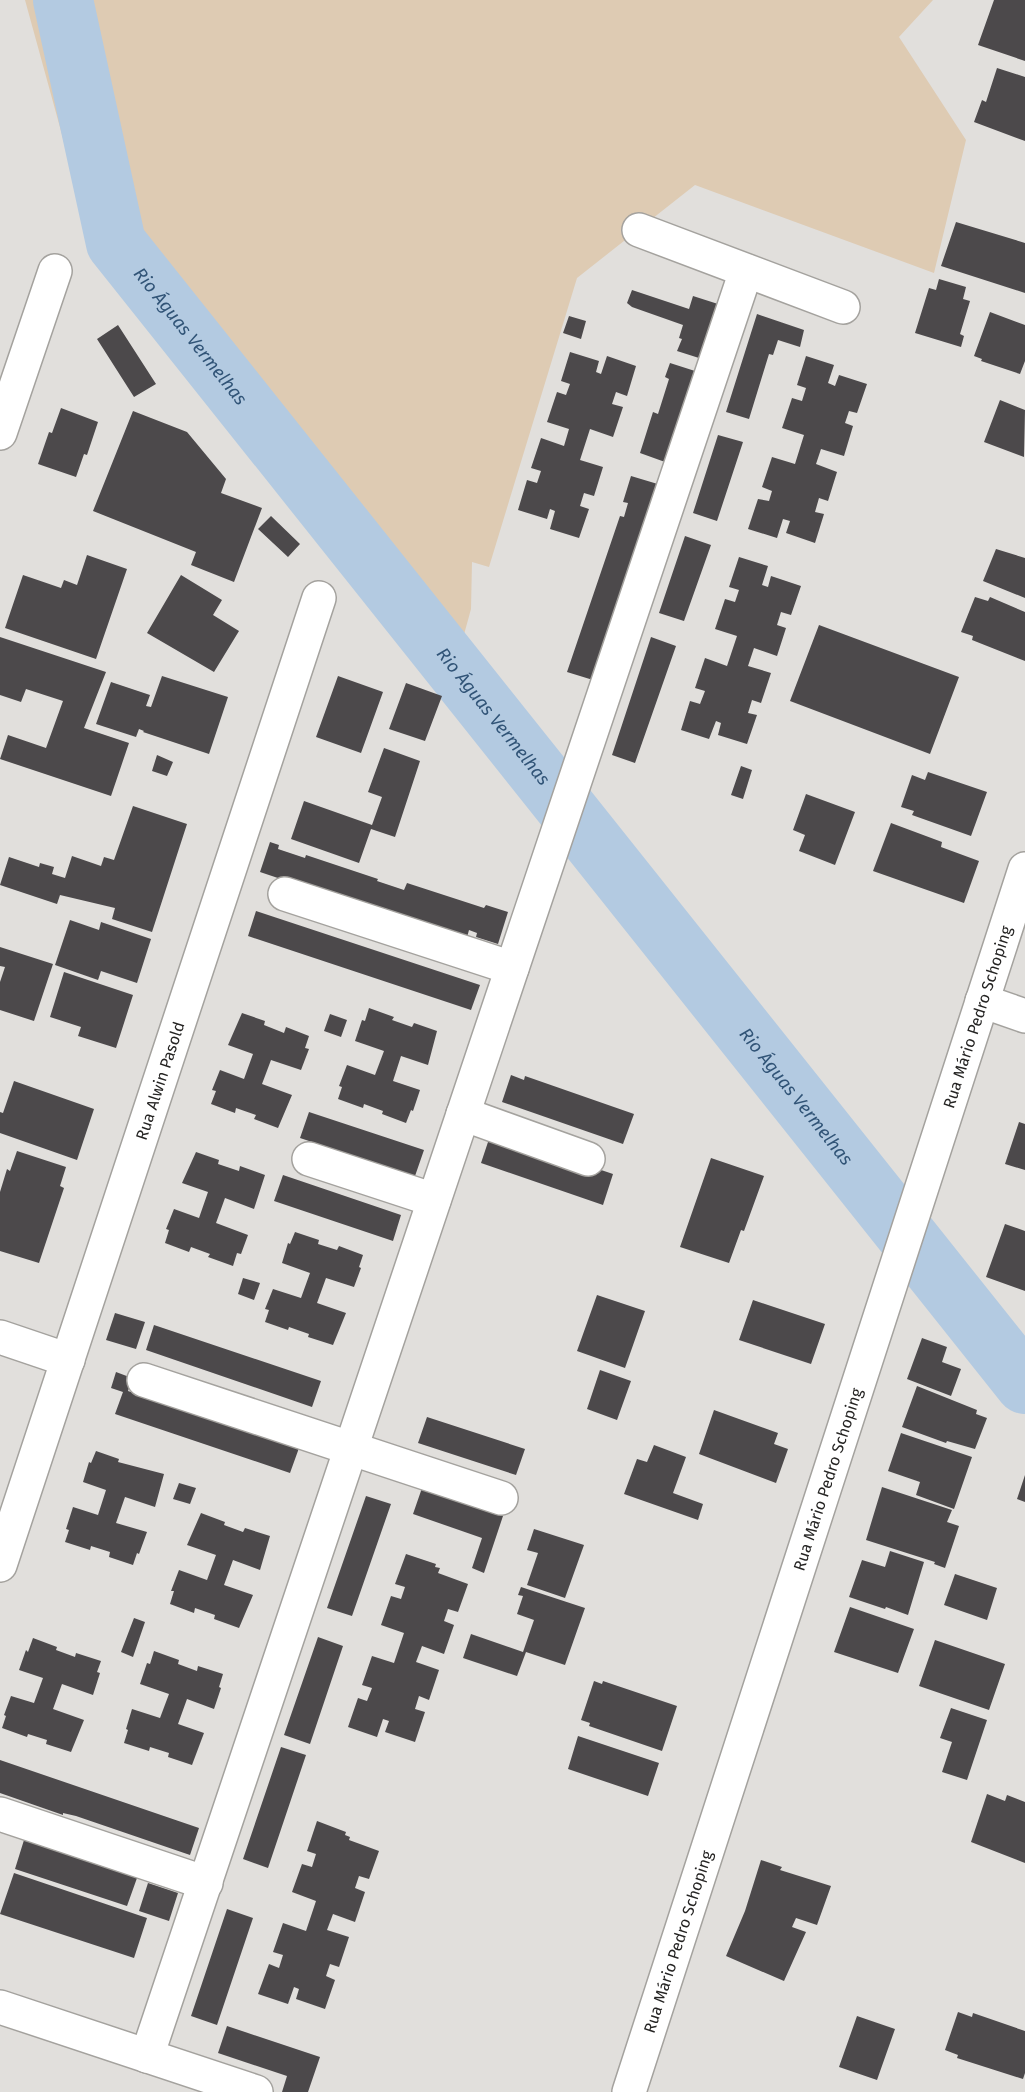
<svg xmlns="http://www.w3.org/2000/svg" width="1025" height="2092" viewBox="0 0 1025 2092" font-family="'Fira Sans',sans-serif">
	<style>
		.green { fill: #decbb3 }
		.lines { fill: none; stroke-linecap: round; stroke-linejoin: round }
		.river { stroke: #b3cae1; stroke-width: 60 }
		.building { fill: #4c494b }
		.minor-casing { stroke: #a4a29e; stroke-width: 36 }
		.minor { stroke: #fff; stroke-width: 33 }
		.labels { text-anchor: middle; stroke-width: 6; stroke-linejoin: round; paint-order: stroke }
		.street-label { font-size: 16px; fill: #252423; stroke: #efece9 }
		.water-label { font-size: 18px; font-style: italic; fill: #315477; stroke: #efece9 }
	</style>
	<rect width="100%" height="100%" fill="#e1dfdc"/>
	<!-- green -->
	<path class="green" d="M25 0H933L899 37 966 140 934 273 695 185 577 278 489 567 472 562 471 609 449 689 83 211Z"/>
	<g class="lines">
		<!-- river -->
		<path class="river" id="s1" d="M63 0 116 243 1025 1384"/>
	</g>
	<!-- building -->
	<path class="building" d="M994 0H1025V61L978 45Z
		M997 68 1025 77V141L974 122 982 100 986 102Z
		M956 222 1025 243V293L941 266Z
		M939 279 966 287 963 299 970 301 960 334 964 336 961 347 915 333 929 288 936 290Z
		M632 290 689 309 693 296 718 304 699 358 677 351 682 339 679 338 683 325 632 307 627 303Z
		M990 312 1025 325V361L1020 374 981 361 982 359 974 356Z
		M757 314 804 330 800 347 778 340 773 355 769 354 749 419 726 412Z
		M569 316 586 321 581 339 563 333Z
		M118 325 156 384 134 397 97 339Z
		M570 352 599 361 596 372 601 374 607 356 636 366 627 396 616 392 612 404 623 407 613 437 590 429 580 460 603 467 594 496 584 493 580 506 589 509 579 538 550 529 555 511 550 509 547 519 518 510 527 480 537 483 541 471 531 468 541 438 564 446 569 429 547 422 557 392 566 395 570 384 561 381Z
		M806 356 834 365 828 383 835 386 839 375 867 384 857 413 849 411 845 423 853 426 844 456 821 449 816 464 837 472 828 501 819 498 815 512 824 514 815 543 786 533 790 521 783 519 777 538 748 529 758 499 769 501 772 491 762 487 772 457 795 464 804 435 782 428 792 398 802 401 806 388 797 385Z
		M670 363 695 371 665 462 640 453 653 412 658 414 669 379 665 377Z
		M1000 400 1025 410 1024 457 984 442Z
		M61 408 98 422 87 455 84 454 76 477 38 464 49 432 52 433Z
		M133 411 187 432 226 479 221 493 262 508 234 582 191 565 196 552 93 511Z
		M718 435 743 442 717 521 693 513Z
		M631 476 661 485 593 680 567 672 620 516 624 517 628 503 623 502Z
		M271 516 300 544 288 557 258 529Z
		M685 536 711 545 684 621 659 613Z
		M996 549 1025 558V598L983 581Z
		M87 555 127 569 96 659 5 628 23 575 61 588 64 580 77 585Z
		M739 557 768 566 762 585 768 587 771 576 801 586 791 615 781 612 777 625 786 628 777 656 754 648 748 666 771 673 761 703 752 700 748 713 757 715 747 744 718 735 721 723 716 721 709 739 681 730 690 701 700 704 705 691 695 688 705 658 727 666 737 636 715 629 725 599 735 602 739 590 729 587Z
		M181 575 222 600 213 615 239 631 214 672 147 633Z
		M975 597 988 601 990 597 1025 612V661L972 640 973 636 961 632Z
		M819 625 959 677 930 754 790 701Z
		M0 637 106 672 84 728 129 743 111 796 0 759 8 735 46 748 63 701 26 689 21 702 0 695Z
		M651 637 676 646 635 763 612 755Z
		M162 676 228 697 209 754 143 732 144 731 139 729 136 737 96 724 111 682 150 695 146 706 151 707Z
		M338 676 383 692 361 753 316 737Z
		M406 683 442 696 425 741 389 729Z
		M384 748 420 761 395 837 371 829 359 863 291 839 304 801 372 825 382 797 368 792Z
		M157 755 173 762 167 776 152 771Z
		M741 766 752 770 743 799 731 795Z
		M928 772 987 792 971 836 912 815 914 811 901 807 912 775 925 780Z
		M806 794 855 812 835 865 799 851 805 835 793 830Z
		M133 806 187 824 152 932 112 919 115 908 60 895 57 904 0 885 9 857 39 867 40 863 54 867 52 874 65 878 72 856 101 866 104 857 114 860Z
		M891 823 942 842 941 847 979 861 964 903 873 871Z
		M270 842 279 845 278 849 305 858 306 855 378 879 377 881 404 890 407 883 484 908 486 905 508 912 498 944 476 937 477 933 469 930 466 941 260 872Z
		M256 911 480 985 471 1010 248 936Z
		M70 920 99 930 101 922 151 939 137 983 101 971 98 980 55 965Z
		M0 947 53 964 34 1021 0 1010V982L5 967 0 966Z
		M64 972 133 995 116 1048 78 1036 81 1027 50 1017Z
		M369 1008 394 1017 392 1020 412 1027 414 1023 437 1031 428 1065 401 1056 393 1081 420 1090 413 1111 411 1110 406 1123 382 1114 383 1111 364 1104 363 1108 338 1099 342 1087 339 1086 347 1065 375 1075 384 1051 355 1041 362 1020 365 1021Z
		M242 1013 265 1021 264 1025 284 1033 286 1027 309 1036 305 1048 309 1049 301 1070 271 1060 262 1084 292 1095 278 1128 254 1119 256 1115 236 1108 235 1113 211 1104 216 1091 212 1090 220 1070 244 1079 253 1054 228 1045Z
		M330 1014 347 1020 341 1037 324 1031Z
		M511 1075 524 1080 525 1076 634 1114 623 1144 502 1102Z
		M14 1081 94 1109 77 1160 0 1133V1112L3 1113Z
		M309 1112 424 1150 415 1176 300 1138Z
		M1019 1122 1025 1124V1170L1005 1164Z
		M491 1133 613 1174 603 1205 481 1163Z
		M17 1151 66 1167 60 1186 64 1188 39 1263 0 1251V1192L7 1169 10 1171Z
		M196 1152 219 1160 218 1164 239 1171 240 1166 265 1175 254 1209 225 1198 216 1223 248 1235 241 1254 237 1253 233 1266 208 1257 210 1254 191 1247 189 1252 165 1243 169 1230 166 1229 174 1209 199 1218 208 1192 182 1183Z
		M711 1158 764 1176 744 1231 741 1230 729 1263 680 1247Z
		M283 1175 401 1215 393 1241 274 1201Z
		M1005 1224 1025 1231V1291L986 1277Z
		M295 1232 319 1240 318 1244 337 1250 339 1246 363 1255 359 1267 361 1268 354 1287 326 1278 317 1303 346 1313 333 1345 308 1337 309 1334 289 1327 288 1330 265 1322 269 1310 265 1309 273 1289 301 1298 310 1273 282 1263 288 1243 290 1244Z
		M243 1278 260 1283 254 1300 238 1294Z
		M597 1295 645 1311 625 1368 577 1351Z
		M753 1300 825 1324 811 1364 739 1340Z
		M115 1313 145 1322 136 1349 106 1340Z
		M154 1325 321 1381 312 1407 146 1350Z
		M922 1338 947 1347 942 1362 961 1369 951 1396 907 1379Z
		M600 1370 631 1381 617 1420 587 1409Z
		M116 1372 132 1378 128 1391 299 1448 290 1473 115 1414 123 1392 111 1388Z
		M917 1386 977 1410 976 1414 987 1418 975 1449 947 1441 946 1443 902 1427Z
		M714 1410 778 1433 774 1444 788 1449 776 1483 699 1454Z
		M427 1417 525 1449 516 1475 418 1443Z
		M901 1433 972 1457 954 1509 916 1495 920 1482 888 1471Z
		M654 1445 686 1457 673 1493 703 1504 698 1520 624 1494 637 1459 647 1462Z
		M96 1451 119 1459 118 1462 164 1474 155 1507 125 1497 116 1523 147 1532 139 1554 137 1553 133 1565 109 1557 110 1552 91 1546 90 1550 65 1542 69 1530 66 1529 73 1507 98 1515 106 1490 83 1482 89 1462 91 1463Z
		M1025 1475V1502L1017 1499Z
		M179 1483 196 1488 190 1504 173 1499Z
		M882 1487 952 1510 947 1522 959 1526 945 1568 934 1564 935 1562 866 1540Z
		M422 1488 503 1516 484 1573 472 1568 482 1538 413 1514Z
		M366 1496 391 1504 352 1616 327 1608Z
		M201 1513 225 1522 224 1525 243 1532 245 1528 270 1536 260 1570 233 1560 224 1585 253 1595 239 1628 214 1619 215 1615 195 1608 194 1613 170 1604 174 1591H171L179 1570 207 1580 216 1555 187 1545Z
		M534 1529 584 1545 565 1598 527 1585 538 1553 527 1550Z
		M890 1551 924 1562 908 1615 886 1607 885 1609 849 1597 862 1560 885 1567Z
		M406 1554 436 1564 435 1567 440 1568 438 1573 468 1584 458 1612 448 1609 444 1621 454 1625 444 1654 422 1646 416 1662 439 1670 429 1700 419 1696 415 1709 425 1712 415 1742 385 1732 389 1721 383 1719 377 1737 348 1727 358 1698 367 1701 372 1688 362 1685 372 1656 394 1663 404 1633 381 1625 391 1596 401 1599 405 1587 395 1584Z
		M955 1574 997 1588 987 1620 944 1605Z
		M521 1587 585 1608 565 1665 526 1652 517 1676 463 1658 471 1634 523 1652 534 1620 517 1614 523 1596 518 1595Z
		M850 1607 914 1629 898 1673 834 1652Z
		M134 1618 145 1622 133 1657 121 1652Z
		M318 1637 343 1646 310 1744 284 1735Z
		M33 1638 57 1647 56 1650 75 1657 76 1653 101 1661 97 1672 100 1673 93 1695 62 1684 53 1709 84 1720 71 1752 46 1744 47 1740 28 1734 27 1737 2 1728 6 1716 4 1715 11 1696 34 1703 43 1678 19 1670 26 1650 28 1652Z
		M935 1640 1005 1664 989 1710 919 1686Z
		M154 1651 179 1660 178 1664 197 1671 198 1666 223 1674 219 1687 221 1688 214 1709 187 1699 178 1724 204 1733 192 1765 168 1757 169 1753 150 1747 149 1751 124 1743 128 1730 126 1729 132 1709 160 1718 169 1694 140 1684 147 1663 150 1664Z
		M594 1681 602 1684 603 1681 677 1706 662 1751 589 1726 590 1723 581 1720Z
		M951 1708 987 1720 967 1780 942 1772 952 1742 940 1738Z
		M578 1736 659 1763 648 1796 568 1769Z
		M281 1747 306 1755 268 1868 243 1859Z
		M0 1760 199 1828 190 1855 76 1816 63 1813V1815L0 1793Z
		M987 1794 1005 1801 1007 1795 1025 1802V1863L971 1842Z
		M317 1821 346 1832 345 1835 350 1837 349 1840 379 1851 369 1879 359 1876 355 1888 365 1892 355 1922 333 1914 327 1930 349 1937 339 1967 330 1964 326 1976 335 1980 325 2009 296 1999 299 1989 294 1987 288 2004 258 1994 269 1964 279 1968 283 1955 273 1952 283 1923 306 1931 316 1901 292 1892 302 1864 312 1867 316 1854 307 1851Z
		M24 1840 137 1878 127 1906 15 1869Z
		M761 1860 782 1867 780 1870 831 1886 817 1925 796 1918 792 1927 806 1932 784 1981 726 1956 745 1911Z
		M14 1873 147 1918 134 1958 0 1914Z
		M148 1883 178 1893 169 1921 139 1911Z
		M227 1909 253 1918 217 2025 191 2016Z
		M958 2012 972 2017 973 2013 1025 2031V2073L1023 2079 957 2058 958 2055 945 2050Z
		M857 2016 895 2029 877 2080 839 2067Z
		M227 2026 320 2057 308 2092H282L287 2076 218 2053Z"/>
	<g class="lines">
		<!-- minor casing -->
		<g class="minor-casing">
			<g id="minor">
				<path d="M639 230 843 307"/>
				<path d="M0 433 55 271"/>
				<path d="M285 894 512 968"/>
				<path d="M982 1001 1025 1016"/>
				<path d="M463 1114 588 1159"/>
				<path d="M309 1159 434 1200"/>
				<path d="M0 1337 68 1360"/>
				<path d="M144 1380 501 1498"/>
				<path id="s2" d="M0 1565 319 598"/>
				<path d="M0 1814 206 1883"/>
				<path d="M0 2007 256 2092"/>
				<path d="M147 2056 746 271"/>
				<path id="s3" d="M629 2092 1025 869"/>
			</g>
		</g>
		<!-- minor -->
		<use href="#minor" class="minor"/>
	</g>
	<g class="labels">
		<!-- street labels -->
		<g class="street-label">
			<text dy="6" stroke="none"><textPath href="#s3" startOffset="1130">Rua Mário Pedro Schoping</textPath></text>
			<text dy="6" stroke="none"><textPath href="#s2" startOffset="510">Rua Alwin Pasold</textPath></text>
			<text dy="6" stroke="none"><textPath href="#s3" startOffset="644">Rua Mário Pedro Schoping</textPath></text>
			<text dy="6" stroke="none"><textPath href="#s3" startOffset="158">Rua Mário Pedro Schoping</textPath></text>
		</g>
		<!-- water labels -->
		<g class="water-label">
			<text dy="6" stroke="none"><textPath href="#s1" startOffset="368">Rio Águas Vermelhas</textPath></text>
			<text dy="6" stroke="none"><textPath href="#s1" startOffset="854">Rio Águas Vermelhas</textPath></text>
			<text dy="6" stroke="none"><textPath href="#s1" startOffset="1340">Rio Águas Vermelhas</textPath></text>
		</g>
	</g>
</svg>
